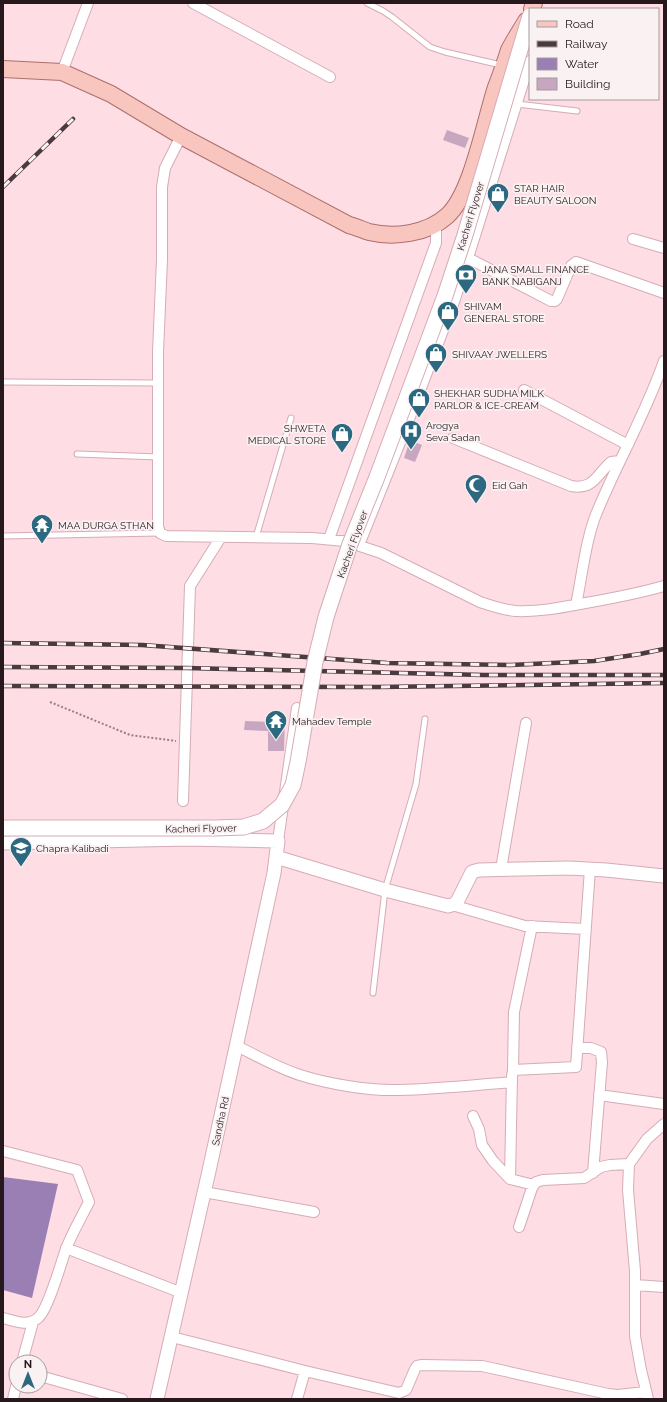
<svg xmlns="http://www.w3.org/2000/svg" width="667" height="1402" viewBox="0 0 667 1402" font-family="Raleway,sans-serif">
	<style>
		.water { fill: #9a7fb5 }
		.building { fill: #c6a7bf }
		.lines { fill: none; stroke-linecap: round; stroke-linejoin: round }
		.service-casing { stroke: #d5acb7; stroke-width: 7 }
		.minor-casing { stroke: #d5acb7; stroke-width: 12 }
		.tertiary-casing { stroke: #d5acb7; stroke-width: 15 }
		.primary-casing { stroke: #ac706b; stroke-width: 18 }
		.path { stroke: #977f85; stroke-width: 2; stroke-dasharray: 2 2; stroke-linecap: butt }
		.service { stroke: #fff; stroke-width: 5 }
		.minor { stroke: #fff; stroke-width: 10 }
		.tertiary { stroke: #fff; stroke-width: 13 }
		.primary { stroke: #f8c6bf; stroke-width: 16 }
		.rail-casing { stroke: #4b3a3f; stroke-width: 4.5 }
		.rail { stroke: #faf1f3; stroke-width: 3; stroke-dasharray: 9; stroke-linecap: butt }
		.secondary-bridge-casing { stroke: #d5acb7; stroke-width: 17; stroke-linecap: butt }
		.secondary-bridge { stroke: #fff; stroke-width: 15 }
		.labels { text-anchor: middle; stroke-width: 3.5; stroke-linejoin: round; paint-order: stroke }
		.poi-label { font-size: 10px; fill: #26181c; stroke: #faf1f3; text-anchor: start }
		.street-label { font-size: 10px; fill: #26181c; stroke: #faf1f3 }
	</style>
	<rect width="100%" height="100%" fill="#fedde5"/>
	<!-- water -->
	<path class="water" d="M3 1177 58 1184 32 1298 3 1290Z"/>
	<!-- building -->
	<path class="building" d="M447 130 469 138 465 148 443 140Z
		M410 440 422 445 415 462 404 458Z
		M272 715 285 716 284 751H268V731L244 730 245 721 271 722Z"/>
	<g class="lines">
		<!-- service casing -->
		<g class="service-casing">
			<path id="service" d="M367 3 383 11 392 17 430 47 445 52 501 65
				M517 104 577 111
				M3 382 158 383
				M77 454 159 457
				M3 536 160 533
				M256 537 291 418
				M373 993 385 890 416 784 425 719"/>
		</g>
		<!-- minor casing -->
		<g class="minor-casing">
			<path id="minor" d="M193 3 330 77
				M62 72 88 3
				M181 136 165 168 162 187V259L158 352V526L160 533 166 536 312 538 345 541 381 553 480 602C492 606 503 610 516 611 538 612 559 608 580 604 609 599 636 594 664 586
				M633 239 664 248
				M468 258 551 301H555L557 299 571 266 576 262 664 293
				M524 390 628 445
				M453 438 571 486C594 490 596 475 611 462L620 461
				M329 539 436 243V223
				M359 545 403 435 455 299 530 61
				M576 605C582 576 586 538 597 512 618 461 646 413 664 361
				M183 801 190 586 221 537
				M278 841 297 708
				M501 869 526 723
				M452 905 525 926 585 929
				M237 1046C257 1056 278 1068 300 1075 328 1084 370 1091 399 1090 437 1089 474 1085 512 1082
				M577 1048H591L601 1052 602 1062 593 1173
				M513 1070 514 1012 532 926
				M599 1095 664 1104
				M473 1116 479 1129 482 1145 493 1161 510 1179 534 1185
				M3 1151 77 1170 89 1202C81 1218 72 1233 66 1249 61 1263 48 1310 38 1318 28 1327 14 1321 3 1318
				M510 1179 512 1076 513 1070 576 1067 590 869
				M204 1192 314 1212
				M519 1227 532 1188 536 1182 543 1180 584 1178 601 1167 610 1165 629 1164
				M66 1248 182 1293
				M635 1285 664 1287
				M172 1337 305 1371 399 1393 406 1390 415 1369 417 1366 422 1365 482 1366 608 1394 618 1395 645 1392
				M22 1362 33 1322
				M40 1376 122 1399
				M13 1399 16 1386
				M297 1399 305 1371
				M648 1399 641 1370 635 1336V1271L628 1190 629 1164 647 1139 664 1124"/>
		</g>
		<!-- tertiary casing -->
		<g class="tertiary-casing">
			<path id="tertiary" d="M3 843 188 839 278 841 274 873 209 1171 157 1399
				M276 857 385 890 448 906 455 904 458 900 472 872 479 870 569 868 606 870 664 876"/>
		</g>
		<!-- primary casing -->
		<g class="primary-casing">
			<path id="primary" d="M532 9 534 3
				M3 69 62 72 111 94 181 136 349 225C356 227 363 230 369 232 394 238 427 234 447 216 472 194 485 120 496 87 501 75 505 62 509 50 514 40 521 30 526 21"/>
		</g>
		<!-- path -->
		<path class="path" d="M50 702 130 735 176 741"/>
		<!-- service -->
		<use href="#service" class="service"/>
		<!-- minor -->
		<use href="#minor" class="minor"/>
		<!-- tertiary -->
		<use href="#tertiary" class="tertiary"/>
		<!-- primary -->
		<use href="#primary" class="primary"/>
		<!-- rail casing -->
		<g class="rail-casing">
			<path id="rail" d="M3 187 73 119
				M3 643 142 645 387 663 511 665 594 661 640 654 664 649
				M3 667 187 668 484 675H664
				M3 686 378 687 664 683"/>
		</g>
		<!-- rail -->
		<use href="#rail" class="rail"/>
		<!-- secondary-bridge casing -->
		<g class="secondary-bridge-casing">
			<path id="secondary-bridge" d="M3 828H215L244 827 263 821 282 805 293 785 298 762 315 662 326 617 350 544 377 477 445 296 465 235 530 16"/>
		</g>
		<!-- secondary-bridge -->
		<use href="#secondary-bridge" class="secondary-bridge"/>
	</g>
	<!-- icons -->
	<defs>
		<g id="shop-pin" transform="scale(1.15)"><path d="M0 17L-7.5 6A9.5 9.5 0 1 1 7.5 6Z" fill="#2c6980" stroke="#faf1f3"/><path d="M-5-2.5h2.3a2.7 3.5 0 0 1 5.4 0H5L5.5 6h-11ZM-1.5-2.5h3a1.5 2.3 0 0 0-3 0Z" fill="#fff"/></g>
		<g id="bank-pin" transform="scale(1.15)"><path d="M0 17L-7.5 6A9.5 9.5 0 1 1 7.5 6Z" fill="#2c6980" stroke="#faf1f3"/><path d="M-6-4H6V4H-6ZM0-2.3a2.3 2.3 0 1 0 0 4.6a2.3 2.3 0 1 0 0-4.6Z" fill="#fff"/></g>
		<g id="hospital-pin" transform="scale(1.15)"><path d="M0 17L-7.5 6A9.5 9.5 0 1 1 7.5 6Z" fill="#2c6980" stroke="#faf1f3"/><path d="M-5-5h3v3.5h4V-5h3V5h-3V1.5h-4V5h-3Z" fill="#fff"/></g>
		<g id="mosque-pin" transform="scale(1.15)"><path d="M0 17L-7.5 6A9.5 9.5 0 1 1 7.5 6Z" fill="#2c6980" stroke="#faf1f3"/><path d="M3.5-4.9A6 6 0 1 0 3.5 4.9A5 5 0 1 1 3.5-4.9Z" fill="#fff"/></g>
		<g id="temple-pin" transform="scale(1.15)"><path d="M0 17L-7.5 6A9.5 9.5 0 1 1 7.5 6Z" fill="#2c6980" stroke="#faf1f3"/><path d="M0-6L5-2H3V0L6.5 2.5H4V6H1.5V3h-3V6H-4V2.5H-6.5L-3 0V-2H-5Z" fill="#fff"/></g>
		<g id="school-pin" transform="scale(1.15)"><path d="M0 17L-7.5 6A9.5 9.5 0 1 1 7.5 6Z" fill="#2c6980" stroke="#faf1f3"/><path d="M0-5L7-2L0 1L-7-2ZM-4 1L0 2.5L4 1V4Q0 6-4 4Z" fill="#fff"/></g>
	</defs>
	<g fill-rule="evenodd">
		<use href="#shop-pin" x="498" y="194"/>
		<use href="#bank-pin" x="466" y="275"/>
		<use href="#shop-pin" x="448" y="312"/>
		<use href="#shop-pin" x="436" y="354"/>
		<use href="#shop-pin" x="419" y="399"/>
		<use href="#hospital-pin" x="411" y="431"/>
		<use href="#shop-pin" x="342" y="434"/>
		<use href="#mosque-pin" x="476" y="485"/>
		<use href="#temple-pin" x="42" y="525"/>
		<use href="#temple-pin" x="276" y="721"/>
		<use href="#school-pin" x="21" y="848"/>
	</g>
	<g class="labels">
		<!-- poi labels -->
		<g class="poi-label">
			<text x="514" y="192">STAR HAIR<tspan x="514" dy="12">BEAUTY SALOON</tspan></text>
			<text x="482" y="273">JANA SMALL FINANCE<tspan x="482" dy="12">BANK NABIGANJ</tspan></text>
			<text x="464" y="310">SHIVAM<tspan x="464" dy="12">GENERAL STORE</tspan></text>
			<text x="452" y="358">SHIVAAY JWELLERS</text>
			<text x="434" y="397">SHEKHAR SUDHA MILK<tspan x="434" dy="12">PARLOR &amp; ICE-CREAM</tspan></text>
			<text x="426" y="429">Arogya<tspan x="426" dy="12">Seva Sadan</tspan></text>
			<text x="326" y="432" text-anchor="end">SHWETA<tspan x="326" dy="12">MEDICAL STORE</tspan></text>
			<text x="492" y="489">Eid Gah</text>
			<text x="58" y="529">MAA DURGA STHAN</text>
			<text x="292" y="725">Mahadev Temple</text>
			<text x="36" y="852">Chapra Kalibadi</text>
		</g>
		<!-- street labels -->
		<g class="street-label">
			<text transform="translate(470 216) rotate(-73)" y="4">Kacheri Flyover</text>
			<text transform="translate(352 544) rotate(-70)" y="4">Kacheri Flyover</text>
			<text transform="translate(201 828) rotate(-1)" y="4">Kacheri Flyover</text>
			<text transform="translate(220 1121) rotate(-78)" y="4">Sandha Rd</text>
		</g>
	</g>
	<!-- border -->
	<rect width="667" height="1402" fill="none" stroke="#26181c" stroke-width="8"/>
	<!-- legend -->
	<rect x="529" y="8" width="130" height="92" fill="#faf1f3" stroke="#a59a9d"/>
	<rect x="537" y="21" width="20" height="6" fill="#f8c6bf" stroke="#a59a9d"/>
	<text x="565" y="28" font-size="12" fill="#26181c">Road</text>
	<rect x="537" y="41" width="20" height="6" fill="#4b3a3f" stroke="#a59a9d"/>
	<text x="565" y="48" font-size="12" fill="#26181c">Railway</text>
	<rect x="537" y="58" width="20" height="12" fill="#9a7fb5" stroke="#a59a9d"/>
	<text x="565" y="68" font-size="12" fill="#26181c">Water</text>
	<rect x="537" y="78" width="20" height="12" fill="#c6a7bf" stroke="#a59a9d"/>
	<text x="565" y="88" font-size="12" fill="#26181c">Building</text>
	<!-- north arrow -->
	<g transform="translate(28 1374)"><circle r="19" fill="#faf1f3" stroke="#a59a9d"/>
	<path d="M0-3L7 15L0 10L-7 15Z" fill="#2c6980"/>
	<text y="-6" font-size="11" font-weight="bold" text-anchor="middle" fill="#26181c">N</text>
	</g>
</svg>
